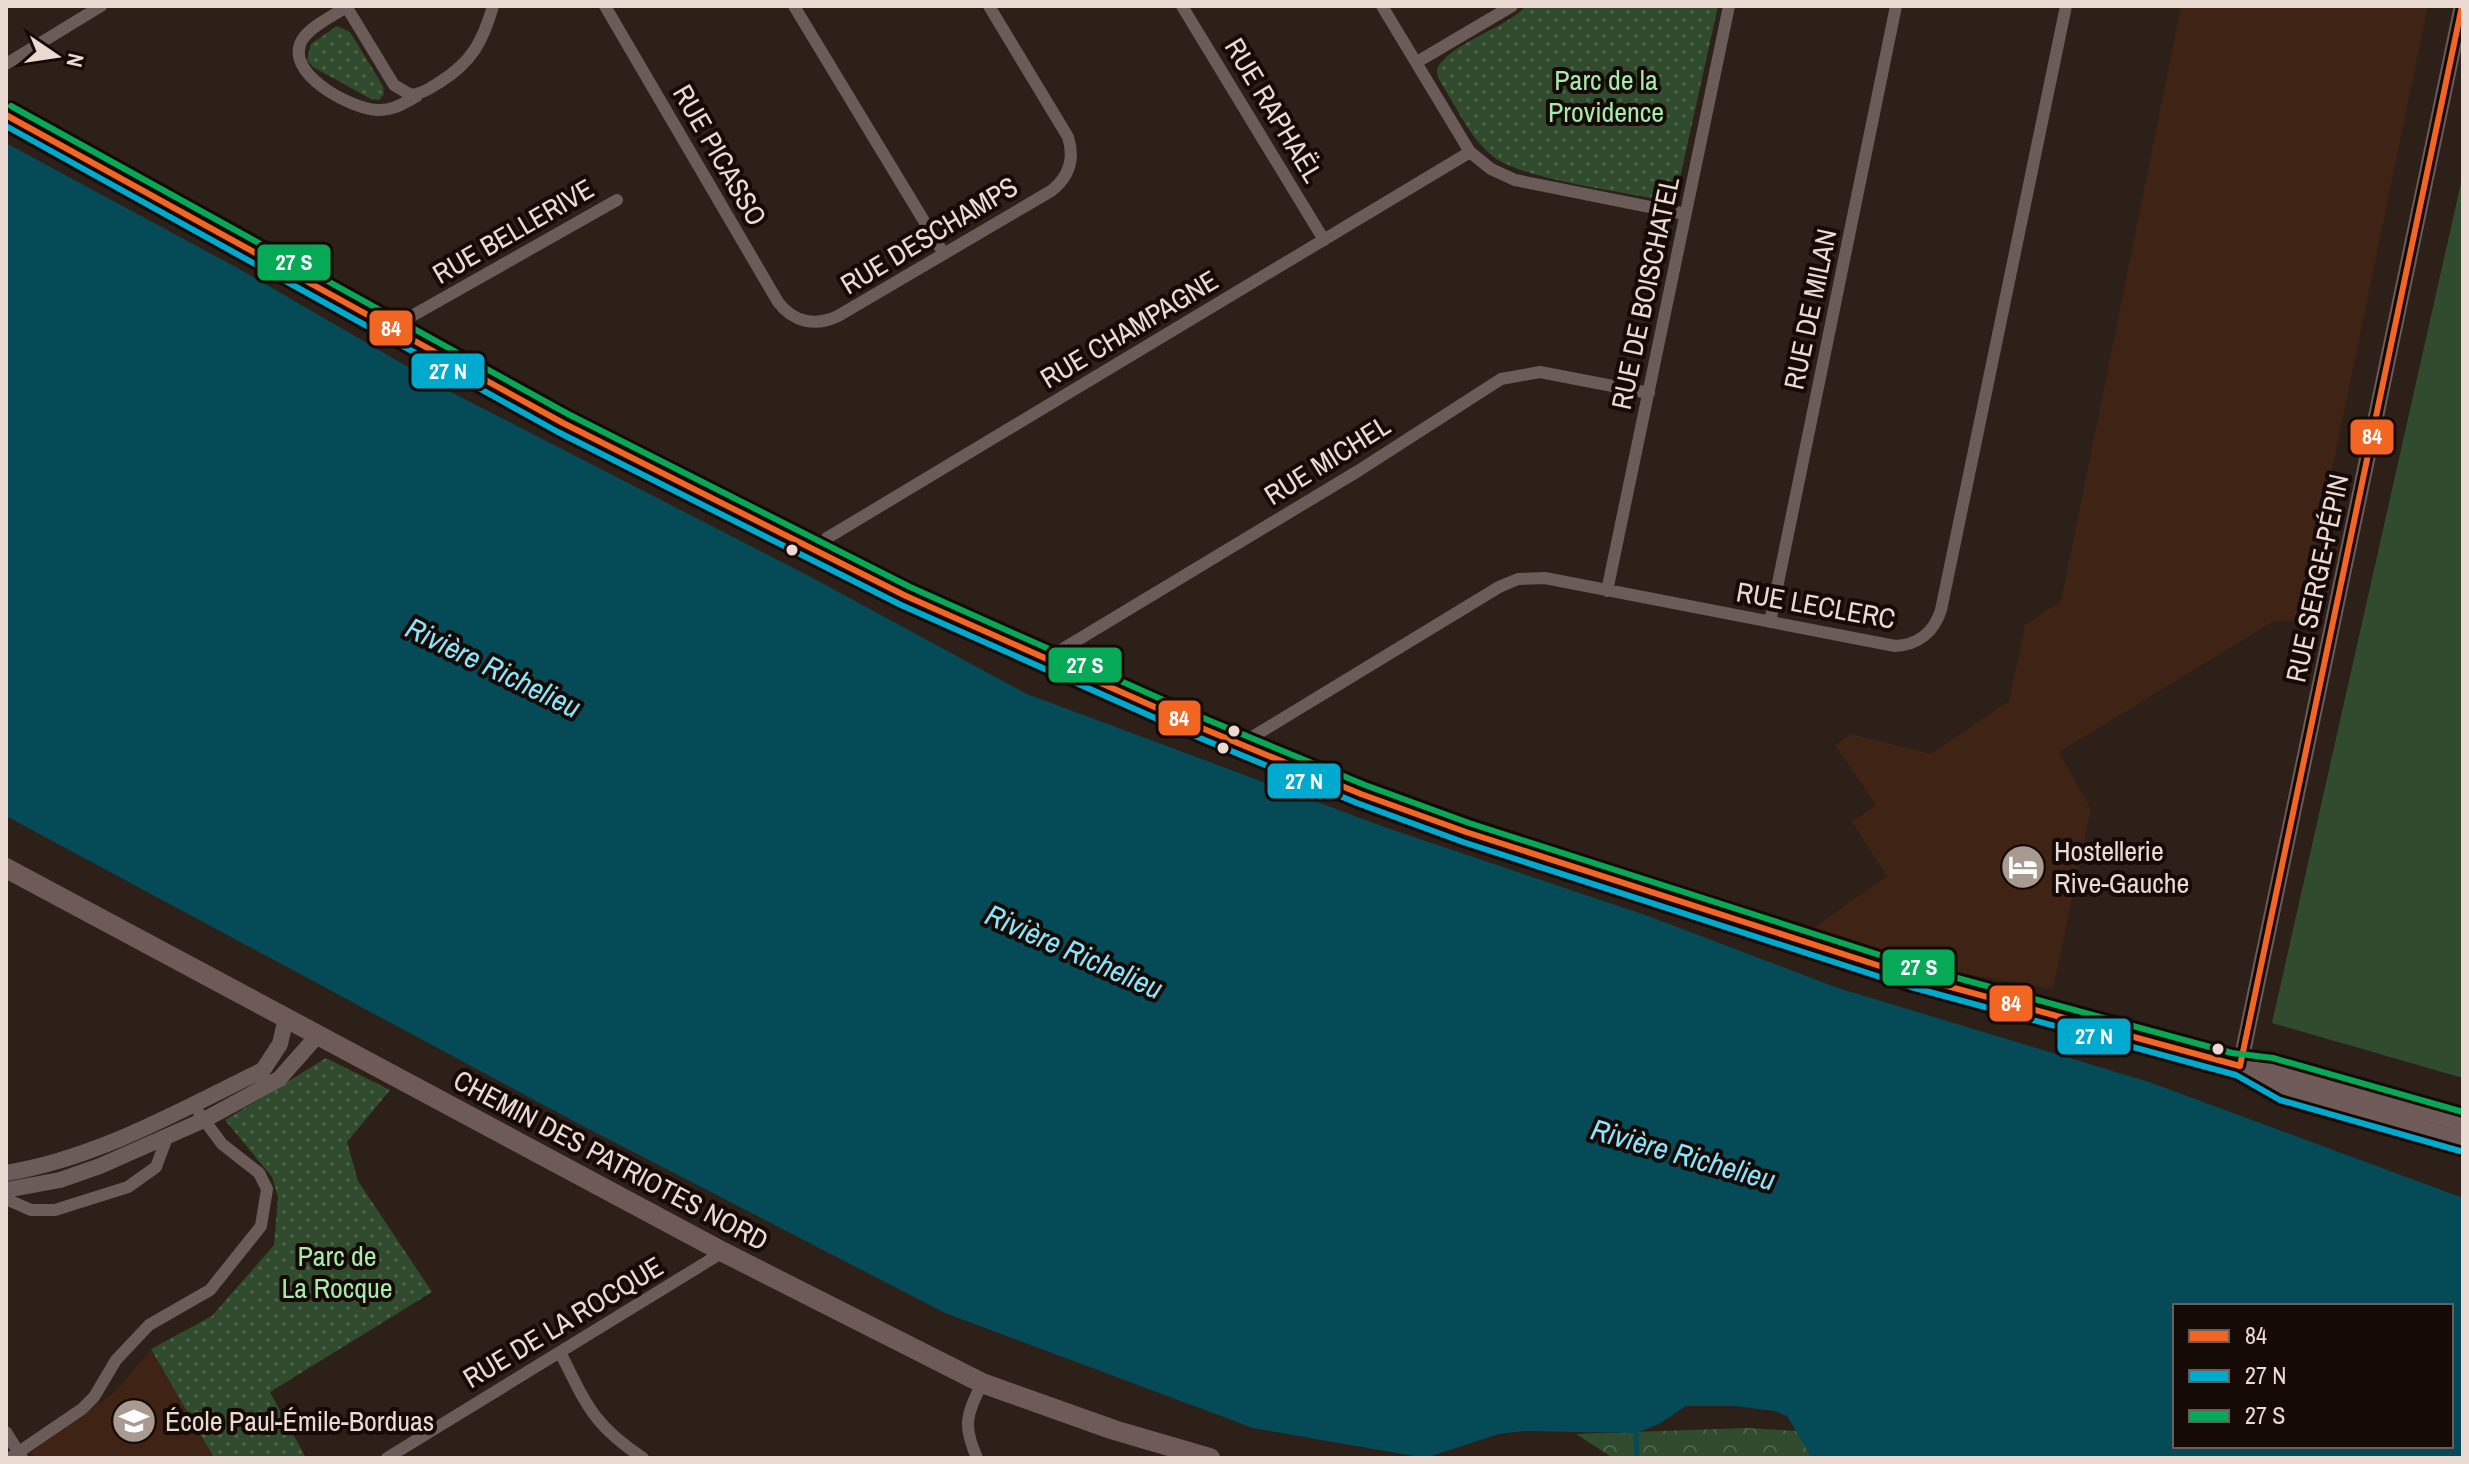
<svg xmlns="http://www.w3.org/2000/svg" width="2469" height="1464" viewBox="0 0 2469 1464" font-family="'Archivo Narrow',sans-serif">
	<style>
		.built { fill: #3f2314 }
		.grass { fill: #304b2e }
		.forest { fill: url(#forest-crowns) }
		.park { fill: url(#park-dots) }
		.water { fill: #044a57; fill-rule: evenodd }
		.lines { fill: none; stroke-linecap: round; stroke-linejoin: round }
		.stream { stroke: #044a57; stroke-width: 5 }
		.minor { stroke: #6b5b59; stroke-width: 12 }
		.tertiary { stroke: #6b5b59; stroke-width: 16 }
		.secondary { stroke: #6f5c59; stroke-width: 18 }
		.primary { stroke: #6e5a56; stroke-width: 20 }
		.bus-1-casing { stroke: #150a06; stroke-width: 12 }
		.bus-2-casing { stroke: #150a06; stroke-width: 12 }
		.bus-3-casing { stroke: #150a06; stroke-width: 12 }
		.bus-1 { stroke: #f26522; stroke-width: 6 }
		.bus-2 { stroke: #00a9ce; stroke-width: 6 }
		.bus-3 { stroke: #06aa56; stroke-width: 6 }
		.bus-dot { fill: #ebdad2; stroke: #150a06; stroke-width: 3 }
		.labels { text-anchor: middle; stroke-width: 8; stroke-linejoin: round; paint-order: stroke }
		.park-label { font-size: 28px; fill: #a5eca8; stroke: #150a06 }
		.street-label { font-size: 28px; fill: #ebdad2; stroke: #150a06 }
		.poi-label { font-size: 28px; fill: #ebdad2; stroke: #150a06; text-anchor: start }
		.water-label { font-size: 30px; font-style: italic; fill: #89e5fc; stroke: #150a06 }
		.line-badge { stroke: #150a06; stroke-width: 3 }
		.badge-label { font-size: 22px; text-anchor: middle; font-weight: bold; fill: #fff }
	</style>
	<defs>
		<pattern id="forest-crowns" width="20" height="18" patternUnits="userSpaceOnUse" patternTransform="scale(2)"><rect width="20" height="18" fill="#304b2e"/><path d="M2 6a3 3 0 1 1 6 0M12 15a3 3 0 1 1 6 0" fill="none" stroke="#4e644b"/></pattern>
		<pattern id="park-dots" width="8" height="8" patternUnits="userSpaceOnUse" patternTransform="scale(2)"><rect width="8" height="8" fill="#304b2e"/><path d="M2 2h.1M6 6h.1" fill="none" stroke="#4e644b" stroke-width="1.8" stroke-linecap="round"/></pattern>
	</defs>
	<rect width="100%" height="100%" fill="#2d2018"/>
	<!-- built -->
	<path class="built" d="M2181 6H2428L2301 620 2274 621 2059 752 2091 809 2053 989 1917 966 1809 931 1887 876 1852 822 1876 805 1835 745 1851 734 1931 754 2009 701 2025 625 2061 601Z
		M151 1349 214 1458H35L31 1452 115 1392Z"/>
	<!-- grass -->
	<path class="grass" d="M2463 174V1078L2272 1023Z"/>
	<!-- forest -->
	<path class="forest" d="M1746 1428 1797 1431 1812 1458H1613L1576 1434Z"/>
	<!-- park -->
	<path class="park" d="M1526 6H1718L1676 196 1661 200C1621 191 1517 179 1490 154 1468 135 1454 102 1438 78L1437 69C1451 42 1504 30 1526 6Z
		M337 26 350 32 383 86 384 94 379 100 371 99 313 67 307 60 311 44Z
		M326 1058 390 1090 347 1142 358 1181 432 1292 270 1392 306 1458H214L151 1349 212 1316 274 1245 278 1197 272 1177 225 1120Z"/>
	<!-- water -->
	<path class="water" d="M6 143 243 271 453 393 809 576 1027 694 1387 828 1648 916 1838 988 2149 1082 2463 1198V1458H1812L1787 1416 1775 1411 1734 1406H1686L1659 1424 1636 1433 1524 1431 1499 1434 1425 1458 1253 1428 945 1313 577 1123 6 816ZM2175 1306H2451V1446H2175Z"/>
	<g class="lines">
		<!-- stream -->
		<path class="stream" d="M1636 1433 1637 1458"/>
		<!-- minor -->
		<path class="minor" d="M346 6 394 85 411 95C422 94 430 88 440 82 472 62 483 41 493 6
			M605 6 778 302C793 322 815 327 838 316L1051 191C1069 177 1075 159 1068 137L989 6
			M794 6 944 254
			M1182 6 1324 240
			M1382 6 1470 152 1491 169 1515 180 1685 214
			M346 7C333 16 311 26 302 40 283 73 351 109 377 110 393 111 404 103 417 96
			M1417 62 1512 6
			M6 64 101 6
			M395 333 403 321 617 200
			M818 552 827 538 1470 152
			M1607 591 1729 6
			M1770 622 1896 6
			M1054 663 1061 650 1358 471 1501 379 1540 372 1649 393
			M1247 748 1254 736 1499 587 1518 579 1545 578 1895 646C1918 645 1934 632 1941 610L2066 6
			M6 1199 31 1210H55L128 1187 156 1167 168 1135
			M560 1352C586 1404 593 1425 643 1458
			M6 1432 22 1458
			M10 1458 82 1409 94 1397 116 1360 149 1325 210 1290 261 1226 267 1189 259 1173 222 1144 199 1113
			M387 1458 723 1252
			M977 1458C962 1424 967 1415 982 1383"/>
		<!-- tertiary -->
		<path class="tertiary" d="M2240 1066 2462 6
			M6 1173C98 1158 181 1110 263 1070L280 1044 286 1018
			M6 1190 60 1180 100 1166 204 1120 279 1079 318 1035"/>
		<!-- secondary -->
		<path class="secondary" d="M6 115 563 423 906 596 1204 729 1361 794 1466 832 1914 977 2230 1063 2270 1068 2463 1122
			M2246 1069 2283 1090 2463 1141"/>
		<!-- primary -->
		<path class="primary" d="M6 868 723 1252 982 1383 1114 1430 1210 1458"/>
		<!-- bus-1 casing -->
		<g class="bus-1-casing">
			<path id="bus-1" d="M6 115 563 423 906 596 1204 729 1361 794 1466 832 1914 977 2240 1066 2462 6"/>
		</g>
		<!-- bus-2 casing -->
		<g class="bus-2-casing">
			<path id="bus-2" d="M6 126 558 432 901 605 1200 738 1357 803 1463 842 1911 987 2236 1075 2280 1100 2460 1151"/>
		</g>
		<!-- bus-3 casing -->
		<g class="bus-3-casing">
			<path id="bus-3" d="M11 106 568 414 910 587 1208 720 1365 785 1469 823 1917 967 2232 1053 2273 1058 2463 1112"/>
		</g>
		<!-- bus-1 -->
		<use href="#bus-1" class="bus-1"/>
		<!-- bus-2 -->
		<use href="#bus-2" class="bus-2"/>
		<!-- bus-3 -->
		<use href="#bus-3" class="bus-3"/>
	</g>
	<!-- icons -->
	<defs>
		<g id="hotel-disc" transform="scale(2.3)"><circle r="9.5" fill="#a89991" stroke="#150a06"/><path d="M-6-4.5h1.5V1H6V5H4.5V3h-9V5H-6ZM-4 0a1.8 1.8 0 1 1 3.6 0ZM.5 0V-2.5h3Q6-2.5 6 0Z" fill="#fff"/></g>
		<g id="school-disc" transform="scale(2.3)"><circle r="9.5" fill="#a89991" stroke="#150a06"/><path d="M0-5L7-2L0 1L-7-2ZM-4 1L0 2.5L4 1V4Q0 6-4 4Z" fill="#fff"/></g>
	</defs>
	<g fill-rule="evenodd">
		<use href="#hotel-disc" x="2023" y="867"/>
		<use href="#school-disc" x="134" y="1421"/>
	</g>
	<!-- markers -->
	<g class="bus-dot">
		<circle cx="792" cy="550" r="7"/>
		<circle cx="1234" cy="731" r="7"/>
		<circle cx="1223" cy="748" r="7"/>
		<circle cx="2218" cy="1049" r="7"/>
	</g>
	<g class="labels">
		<!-- park labels -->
		<g class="park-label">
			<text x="1606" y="90">Parc de la<tspan x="1606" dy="32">Providence</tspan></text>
			<text x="337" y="1266">Parc de<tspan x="337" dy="32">La Rocque</tspan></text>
		</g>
		<!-- street labels -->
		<g class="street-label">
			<text transform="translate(1274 110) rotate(59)" y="10">RUE RAPHAËL</text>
			<text transform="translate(720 155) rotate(60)" y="10">RUE PICASSO</text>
			<text transform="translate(513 231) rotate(-30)" y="10">RUE BELLERIVE</text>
			<text transform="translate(929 235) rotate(-31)" y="10">RUE DESCHAMPS</text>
			<text transform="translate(1645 293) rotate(-78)" y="10">RUE DE BOISCHATEL</text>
			<text transform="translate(1810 309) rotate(-78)" y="10">RUE DE MILAN</text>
			<text transform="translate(1129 329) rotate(-31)" y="10">RUE CHAMPAGNE</text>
			<text transform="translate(1327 460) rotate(-32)" y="10">RUE MICHEL</text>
			<text transform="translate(2317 578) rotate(-78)" y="10">RUE SERGE-PÉPIN</text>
			<text transform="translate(1816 605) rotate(10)" y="10">RUE LECLERC</text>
			<text transform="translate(611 1160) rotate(28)" y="10">CHEMIN DES PATRIOTES NORD</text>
			<text transform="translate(563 1322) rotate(-31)" y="10">RUE DE LA ROCQUE</text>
		</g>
		<!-- poi labels -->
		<g class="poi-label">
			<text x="2054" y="861">Hostellerie<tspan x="2054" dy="32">Rive-Gauche</tspan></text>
			<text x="165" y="1431">École Paul-Émile-Borduas</text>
		</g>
		<!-- water labels -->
		<g class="water-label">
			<text transform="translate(493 668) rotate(26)" y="10">Rivière Richelieu</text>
			<text transform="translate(1074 952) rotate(24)" y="10">Rivière Richelieu</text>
			<text transform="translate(1683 1155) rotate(16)" y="10">Rivière Richelieu</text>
		</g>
	</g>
	<g class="line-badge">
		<rect x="256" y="243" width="76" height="39" rx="8" fill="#06aa56"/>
		<rect x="368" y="309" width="46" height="38" rx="8" fill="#f26522"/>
		<rect x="410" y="352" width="76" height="38" rx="8" fill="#00a9ce"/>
		<rect x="2349" y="418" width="46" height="38" rx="8" fill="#f26522"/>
		<rect x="1047" y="646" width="76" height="38" rx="8" fill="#06aa56"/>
		<rect x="1157" y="699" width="45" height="38" rx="8" fill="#f26522"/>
		<rect x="1266" y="762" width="76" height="38" rx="8" fill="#00a9ce"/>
		<rect x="1881" y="948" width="75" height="39" rx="8" fill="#06aa56"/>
		<rect x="1988" y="984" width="46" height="39" rx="8" fill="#f26522"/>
		<rect x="2056" y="1017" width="76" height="39" rx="8" fill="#00a9ce"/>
	</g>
	<g class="badge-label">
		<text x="294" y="270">27 S</text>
		<text x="391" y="336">84</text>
		<text x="448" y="379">27 N</text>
		<text x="2372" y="444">84</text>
		<text x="1085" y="673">27 S</text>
		<text x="1179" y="726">84</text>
		<text x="1304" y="789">27 N</text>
		<text x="1919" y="975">27 S</text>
		<text x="2011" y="1011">84</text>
		<text x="2094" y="1044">27 N</text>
	</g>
	<!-- border -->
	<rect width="2469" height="1464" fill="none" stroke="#ebdad2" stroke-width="16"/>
	<!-- legend -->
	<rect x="2173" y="1304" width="280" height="144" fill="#150a06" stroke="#6b5d58" stroke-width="2"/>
	<rect x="2189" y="1330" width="40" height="12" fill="#f26522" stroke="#6b5d58" stroke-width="2"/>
	<text x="2245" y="1344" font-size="24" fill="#ebdad2">84</text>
	<rect x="2189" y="1370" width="40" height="12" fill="#00a9ce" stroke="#6b5d58" stroke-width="2"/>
	<text x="2245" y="1384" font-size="24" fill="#ebdad2">27 N</text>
	<rect x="2189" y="1410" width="40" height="12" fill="#06aa56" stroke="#6b5d58" stroke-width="2"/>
	<text x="2245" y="1424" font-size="24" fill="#ebdad2">27 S</text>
	<!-- north arrow -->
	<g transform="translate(56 56) rotate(103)" stroke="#150a06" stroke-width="6" paint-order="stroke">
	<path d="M0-6L14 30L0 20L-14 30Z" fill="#ebdad2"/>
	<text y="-12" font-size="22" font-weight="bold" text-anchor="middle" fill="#ebdad2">N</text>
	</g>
</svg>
